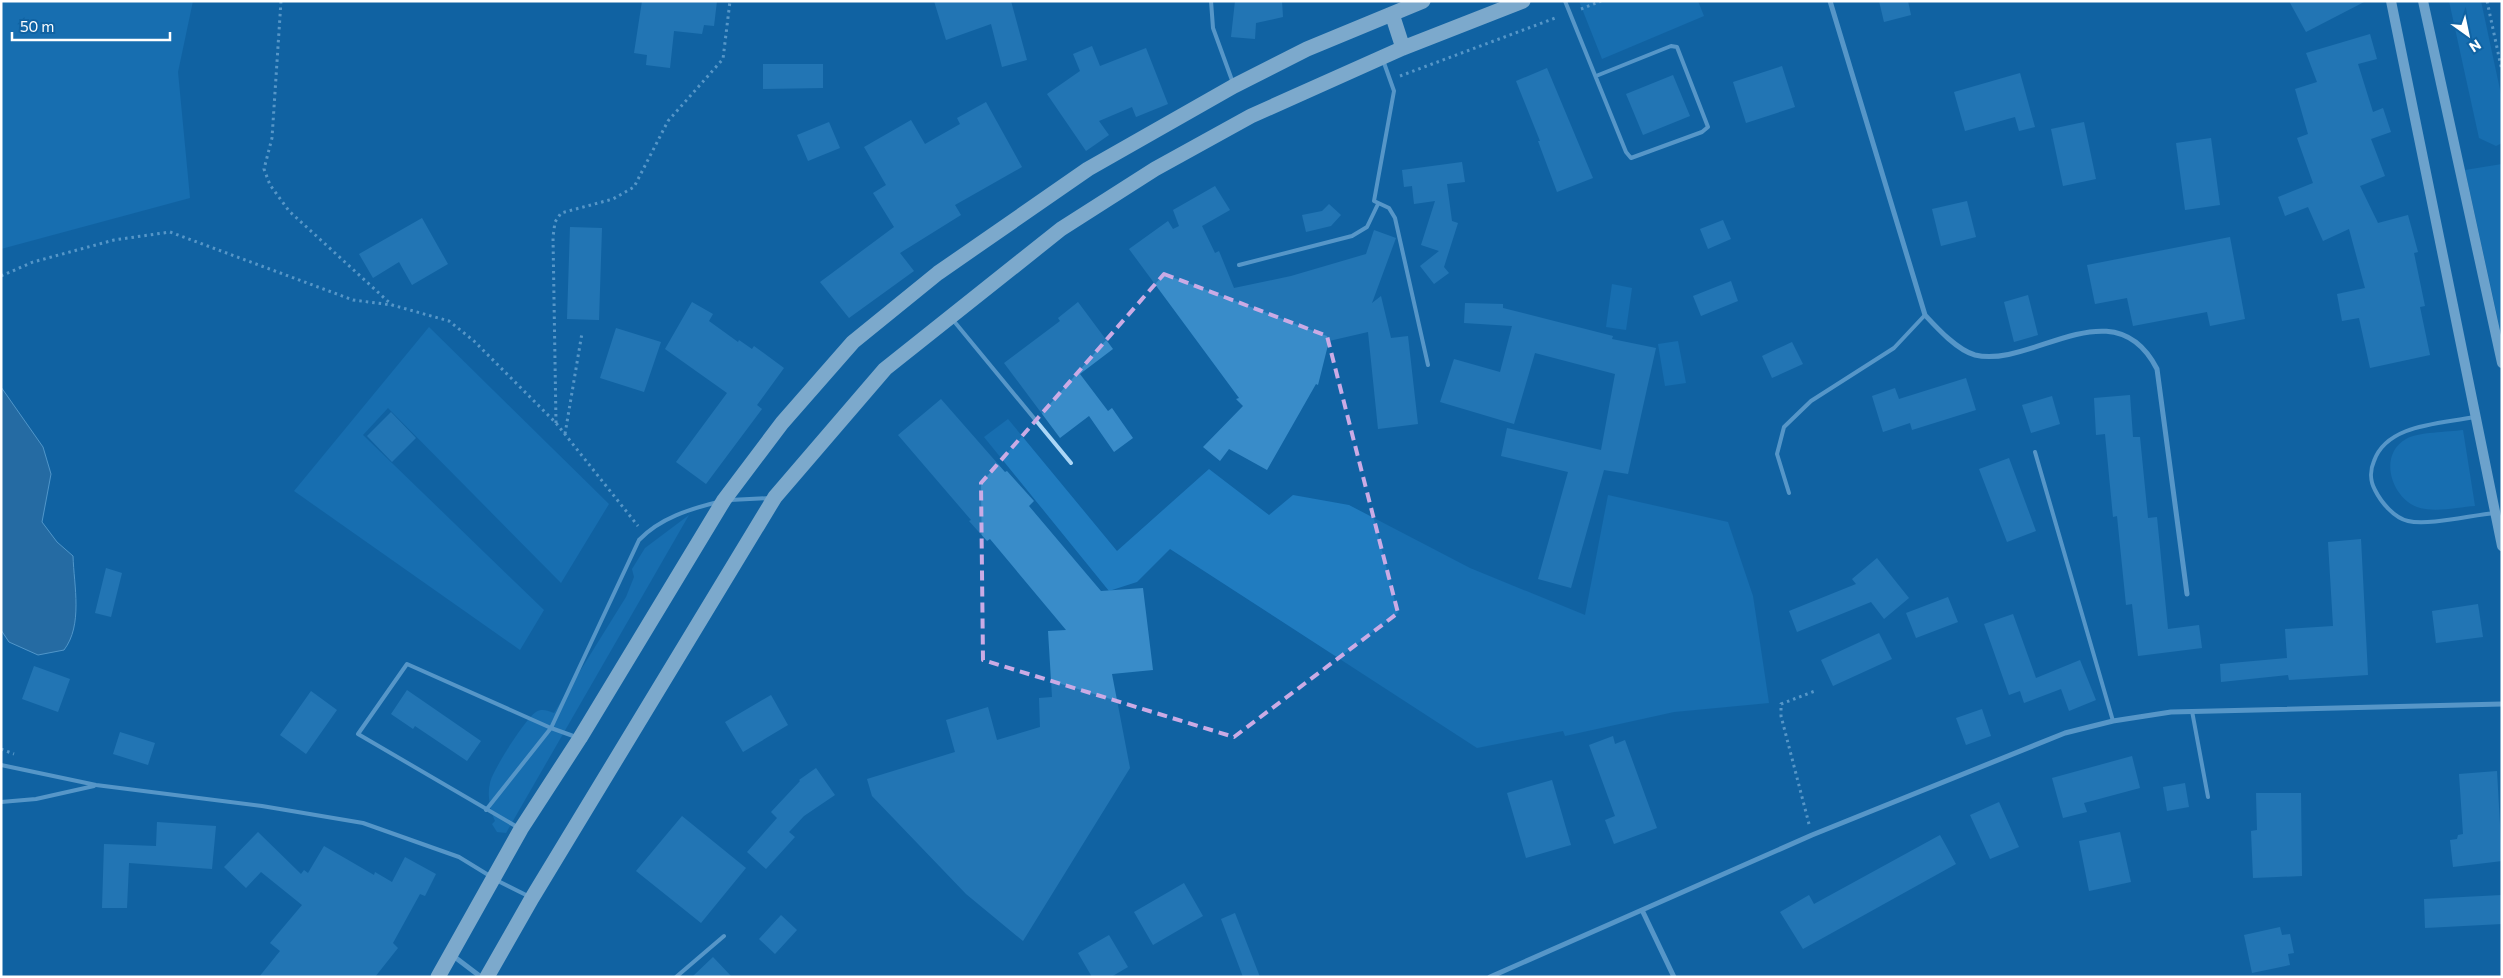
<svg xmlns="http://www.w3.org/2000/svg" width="2503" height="978" viewBox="0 0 2503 978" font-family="Commissioner,sans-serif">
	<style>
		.green { fill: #207cc0 }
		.water { fill: #3e77a4; stroke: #9dd3f9 }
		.building { fill: #398cc9 }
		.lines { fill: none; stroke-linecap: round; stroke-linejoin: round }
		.path { stroke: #abd6f6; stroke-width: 3; stroke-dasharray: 2.5 4; stroke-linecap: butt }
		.lane { stroke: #abd6f6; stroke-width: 4 }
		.street { stroke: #abd6f6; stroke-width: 5 }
		.secondary { stroke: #dceffe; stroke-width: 10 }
		.highway { stroke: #fff; stroke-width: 15 }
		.marked { fill: none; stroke: #caabe5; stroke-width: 4; stroke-dasharray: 10 6; stroke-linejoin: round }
	</style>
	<rect width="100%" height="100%" fill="#1063a3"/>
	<!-- green -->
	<path class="green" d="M1 1H193L178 72 190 198 1 249Z
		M1579 1H1698L1704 16 1602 59Z
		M2449 1H2481L2502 99V143L2496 146 2479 138Z
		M2502 164V338L2465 170Z
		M1612 284 1632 288 1626 330 1606 327Z
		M429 327 609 504 561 583 388 408 363 435 544 610 520 650 294 491Z
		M1678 341 1686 383 1665 386 1658 344Z
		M1008 419 1117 551 1209 469 1269 515 1293 495 1349 505 1470 568 1585 615 1608 495 1728 522 1753 596 1769 703 1674 712 1565 736 1563 731 1477 748 1170 549 1137 582 1109 591 984 437Z
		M2463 430 2475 506C2459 507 2434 513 2417 507 2391 497 2378 455 2406 439 2417 432 2449 432 2463 430Z
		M689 515 506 833 497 832 492 824 495 821C490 809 487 795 490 783 492 771 526 718 536 712 542 708 548 711 554 713L626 597 634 577 632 569 645 548Z"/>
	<!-- water -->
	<path class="water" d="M1 387 43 447 51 474 42 522 57 542 73 556C74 586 83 625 64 650L38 655 9 642 1 630Z"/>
	<!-- building -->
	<path class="building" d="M642 1H717L714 26 704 25 702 34 674 31 670 68 646 65 647 55 634 53Z
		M934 1H1011L1027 60 1002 67 991 24 946 40Z
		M1235 1H1282L1283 17 1256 23 1255 39 1231 37Z
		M1879 1H1908L1911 15 1884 22Z
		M2289 1H2366L2306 32Z
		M2370 34 2377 59 2358 64 2373 112 2383 108 2391 132 2371 139 2385 176 2360 186 2378 223 2408 215 2418 252 2414 253 2425 306 2420 307 2430 355 2370 368 2359 318 2342 321 2337 294 2365 288 2349 229 2323 241 2308 207 2285 216 2278 197 2313 183 2297 138 2308 134 2295 89 2317 82 2306 53Z
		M1092 46 1100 66 1146 48 1168 104 1136 117 1132 107 1099 121 1109 135 1086 151 1047 94 1080 71 1073 54Z
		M763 64H823V88L763 89Z
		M1782 66 1795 107 1746 123 1733 82Z
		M1547 68 1593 178 1557 192 1538 141H1540L1516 81Z
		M2020 73 2035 127 2019 131 2015 117 1965 131 1954 92Z
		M1673 75 1690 116 1643 135 1626 94Z
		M986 102 1022 167 955 205 961 215 900 253 914 271 849 318 820 282 894 227 873 193 886 185 864 147 911 120 925 144 960 124 957 118Z
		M829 122 840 148 808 161 797 135Z
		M2084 122 2096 179 2063 186 2051 129Z
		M2211 138 2220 205 2185 210 2176 143Z
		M1462 162 1465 182 1447 184 1452 221 1458 223 1444 267 1449 273 1434 284 1420 266 1439 251 1421 245 1435 201 1414 204 1412 186 1404 187 1402 170Z
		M1215 186 1230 210 1202 226 1215 253 1219 251 1234 288 1291 276 1366 254 1374 230 1396 238 1372 303 1381 296 1391 338 1408 336 1418 424 1378 429 1368 332 1329 341 1318 385 1316 384 1267 470 1229 449 1220 461 1203 447 1243 406 1236 399 1239 398 1129 249 1168 221 1173 229 1179 226 1173 210Z
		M1967 201 1976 237 1941 246 1932 209Z
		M1329 204 1341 215 1331 226 1306 232 1302 215 1322 211Z
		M422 218 448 264 412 285 399 262 373 278 359 254Z
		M1723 220 1731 239 1708 249 1700 229Z
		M570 227 602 228 599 320 567 319Z
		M2230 237 2245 319 2210 326 2207 312 2133 326 2127 298 2095 304 2087 265Z
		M1731 281 1738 301 1701 316 1693 296Z
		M2028 295 2038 335 2014 342 2004 302Z
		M692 302 713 314 709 321 738 342 739 340 752 349 754 346 784 368 757 405 762 409 706 484 676 462 727 393 665 349Z
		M1078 302 1113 349 1080 374 1108 411 1112 408 1133 438 1114 452 1089 416 1060 438 1004 363 1060 321 1058 318Z
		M1465 303 1503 304V308L1613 336 1612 339 1656 348 1628 474 1604 470 1571 588 1538 579 1568 472 1501 456 1507 428 1601 450 1615 374 1535 353 1514 424 1440 402 1454 359 1500 372 1512 326 1464 323Z
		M616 328 661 342 644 392 600 378Z
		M1792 342 1803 364 1772 378 1762 356Z
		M1966 378 1976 410 1912 430 1910 423 1883 432 1872 396 1895 388 1899 399Z
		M2130 395 2133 437H2140L2148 518 2157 517 2168 629 2199 625 2202 648 2138 656 2132 604 2126 605 2117 516 2113 517 2105 434 2096 435 2094 398Z
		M2052 396 2060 424 2031 433 2022 405Z
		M941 399 1005 472 1007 471 1034 501 1029 506 1101 591 1143 588 1153 670 1112 674 1130 768 1023 941 966 894 872 796 867 779 955 752 946 720 988 707 997 740 1040 727 1039 698 1052 697 1048 631 1066 630 990 539 987 541 969 521 971 520 898 435Z
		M391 412 416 438 392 462 367 436Z
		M2009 458 2036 531 2007 542 1979 469Z
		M2361 539 2368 675 2289 680 2288 675 2221 682 2220 664 2287 658 2285 629 2333 626 2328 542Z
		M1877 558 1909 598 1884 619 1871 602 1797 632 1789 611 1856 584 1852 579Z
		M106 568 122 573 111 617 95 613Z
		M1948 597 1958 622 1916 638 1906 613Z
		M2478 604 2483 637 2436 643 2432 611Z
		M2013 614 2036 678 2080 660 2096 700 2069 711 2061 689 2024 703 2020 691 2009 695 1984 624Z
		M1879 633 1892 659 1833 686 1821 660Z
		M34 666 70 679 58 712 22 699Z
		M407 690 481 741 467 761 415 726 413 729 391 714Z
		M311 691 337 710 306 754 280 735Z
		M771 695 788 725 743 752 725 722Z
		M1982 709 1991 736 1966 745 1956 718Z
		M120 732 155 743 148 765 113 754Z
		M1613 736 1615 744 1625 740 1657 828 1614 844 1605 820 1615 816 1589 745Z
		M2132 756 2140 788 2084 803 2087 812 2063 818 2052 778Z
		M816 768 835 795 804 816 789 832 795 837 766 869 747 852 777 818 771 812 800 781 799 780Z
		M2497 771 2502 861 2453 867 2450 840 2457 839 2458 835 2463 834 2459 774Z
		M1552 780 1571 845 1526 858 1507 793Z
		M2185 783 2189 807 2167 811 2163 787Z
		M2256 793H2301L2302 876 2253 878 2251 831 2257 830Z
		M1999 802 2019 847 1990 859 1970 815Z
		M682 816 746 868 701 923 636 871Z
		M157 822 216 826 212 869 129 863 127 908H102L104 844 156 846Z
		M258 832 301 874 304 870 308 873 324 846 374 875 375 872 392 882 405 857 436 874 425 896 420 894 393 943 398 948 375 977H259L280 951 270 943 302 905 261 872 246 888 224 867Z
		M2120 832 2131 882 2089 891 2079 841Z
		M1940 835 1956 864 1803 949 1780 912 1809 895 1814 904Z
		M1184 883 1203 916 1153 945 1134 912Z
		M2502 895V924L2425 928 2424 899Z
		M1235 913 1260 977H1243L1221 919Z
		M781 915 797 930 775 954 759 939Z
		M2280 927 2282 935 2290 934 2294 953 2288 954 2290 965 2252 973 2244 935Z
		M1109 935 1128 967 1111 977H1092L1078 953Z
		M713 957 732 977H692Z"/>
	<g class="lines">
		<!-- path -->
		<path class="path" d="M281 1 272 138 264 169 270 185 289 211 392 305
			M2487 1 2502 71
			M1581 9 1601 1
			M1400 76 1558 17
			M1 276 33 262 114 240 170 232 353 300 392 305 449 321 474 341 556 423 638 526
			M556 423 553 237 555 222 561 213 613 199 634 187 668 121 723 59 730 1
			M565 434 582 333
			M1 749 14 754
			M1809 824 1781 716V704L1815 691"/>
		<!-- lane -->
		<path class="lane" d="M1211 1 1213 28 1233 83
			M1565 1 1626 152 1631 158 1702 132 1708 127 1677 47 1671 46 1596 76
			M1383 60 1394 91 1374 201 1389 208 1395 218 1428 365
			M1239 265 1352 236 1367 227 1378 204
			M953 320 1071 463
			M2474 417C2440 424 2387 424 2374 461 2370 470 2370 481 2375 490 2381 502 2394 518 2408 521 2428 526 2472 515 2495 513
			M2035 452 2113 721
			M1789 493 1777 454 1784 427 1811 401 1894 348 1925 315
			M730 500 771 498
			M2192 711 2208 797
			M1 765 96 785 262 806 363 823 459 857 490 876
			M1 802 36 799 94 786
			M486 810 551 728 639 540C660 518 690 509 718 502
			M519 828 358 734 407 664 551 728 576 737
			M496 880 528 896
			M676 977 724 936"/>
		<!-- street -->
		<path class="street" d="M1830 1 1925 315C1937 328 1957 350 1975 355 2032 369 2114 285 2157 369L2187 594
			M1642 910 1674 977
			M452 955 481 977
			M1490 977 1812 835 2065 733 2113 721 2171 712 2502 704"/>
		<!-- secondary -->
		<path class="secondary" d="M2391 1 2502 546
			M2423 1 2502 363"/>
		<!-- highway -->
		<path class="highway" d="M1392 14 1403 48
			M438 977 521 829 580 738 724 500 782 423 853 342 938 273 1088 169 1234 86 1307 49 1423 1
			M487 977 532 898 775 497 885 369 1061 229 1155 169 1251 116 1403 48 1523 1"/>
	</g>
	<!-- marked area -->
	<path d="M0 0H2503V978H0ZM1164 274 1327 336 1398 613 1234 737 983 660 981 483Z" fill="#1063a3" fill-opacity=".55" fill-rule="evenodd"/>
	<path class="marked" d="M1164 274 1327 336 1398 613 1234 737 983 660 981 483Z"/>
	<!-- border -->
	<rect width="2503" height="978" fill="none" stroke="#ffffff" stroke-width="5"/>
	<!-- north arrow -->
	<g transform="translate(2468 35) rotate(147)" stroke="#1063a3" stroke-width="4" paint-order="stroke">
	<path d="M0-4L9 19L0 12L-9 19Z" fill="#ffffff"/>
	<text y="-8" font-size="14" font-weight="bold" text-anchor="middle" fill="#ffffff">N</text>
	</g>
	<!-- scale -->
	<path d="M12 32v8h158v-8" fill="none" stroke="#ffffff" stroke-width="2.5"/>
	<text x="20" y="32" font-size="15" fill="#ffffff" stroke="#1063a3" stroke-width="4" paint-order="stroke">50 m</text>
</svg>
